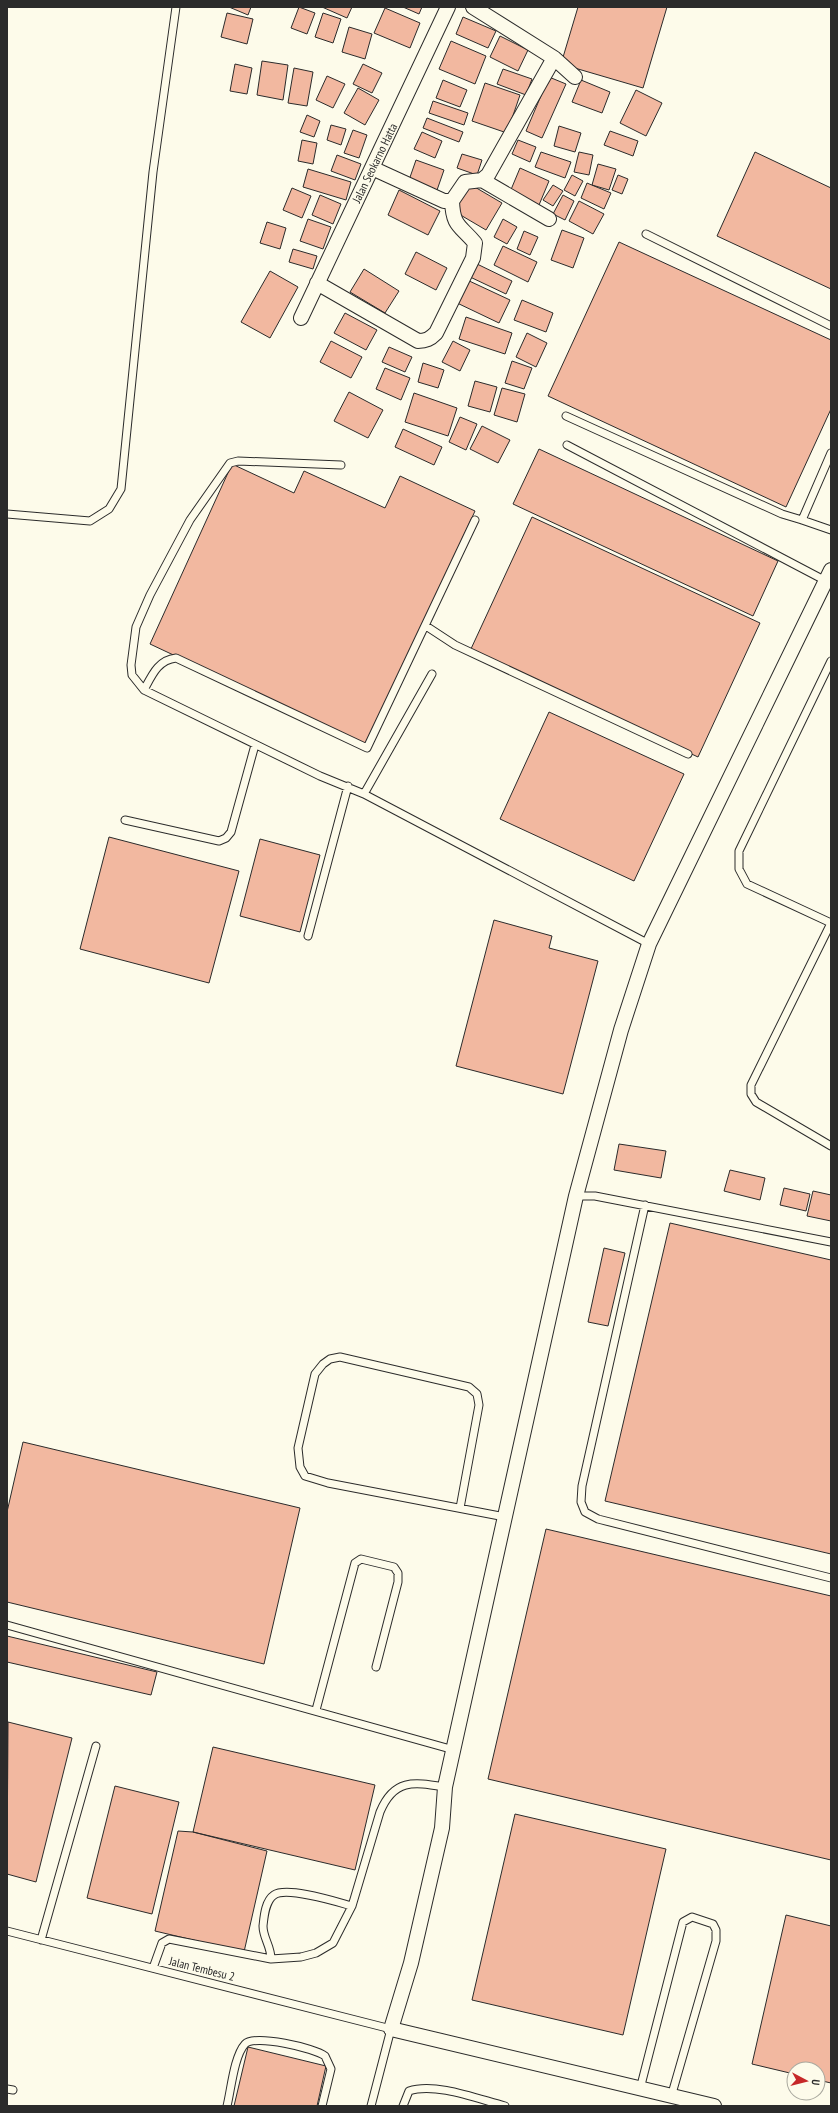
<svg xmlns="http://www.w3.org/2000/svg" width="838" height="2113" viewBox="0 0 838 2113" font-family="'PT Sans Narrow',sans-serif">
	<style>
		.building { fill: #f2b8a0; stroke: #2b2b2b }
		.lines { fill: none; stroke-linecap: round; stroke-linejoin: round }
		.service-casing { stroke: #2b2b2b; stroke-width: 9 }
		.minor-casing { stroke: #2b2b2b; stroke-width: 16 }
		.service { stroke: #fdfbea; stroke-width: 7 }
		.minor { stroke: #fdfbea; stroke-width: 14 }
		.labels { text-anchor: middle; stroke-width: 3; stroke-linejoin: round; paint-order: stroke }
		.street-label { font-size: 12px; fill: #2b2b2b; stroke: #fdfbea }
	</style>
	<rect width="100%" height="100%" fill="#fdfbea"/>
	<!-- building -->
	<path class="building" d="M229 7H251L248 15Z
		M299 7 315 13 307 34 291 28Z
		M322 7H352L347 18Z
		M403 7H422L419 14Z
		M578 7H667L643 88 561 64Z
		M385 8 420 23 410 48 374 33Z
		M227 13 253 19 247 44 221 37Z
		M323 13 341 19 333 43 315 37Z
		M463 17 496 31 488 48 456 34Z
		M349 27 372 34 365 59 342 52Z
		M500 36 528 50 518 71 490 57Z
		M451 41 486 56 475 84 439 69Z
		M262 61 288 65 283 100 257 95Z
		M235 64 252 68 247 94 230 91Z
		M363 64 382 73 372 93 353 84Z
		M294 68 313 72 307 106 288 103Z
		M503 69 532 79 526 95 497 84Z
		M327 76 345 84 333 108 316 100Z
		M549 77 566 84 542 138 526 131Z
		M443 80 467 90 460 107 436 98Z
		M581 80 610 92 602 113 572 102Z
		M485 83 520 95 507 133 472 121Z
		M358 88 379 100 365 125 344 113Z
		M636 90 662 103 646 136 620 123Z
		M433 101 468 113 464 125 429 113Z
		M307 115 320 121 314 137 300 132Z
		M427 118 463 132 459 142 423 128Z
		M331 125 346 129 341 145 327 140Z
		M559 126 581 133 575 152 554 146Z
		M353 130 367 135 359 158 344 153Z
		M610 131 638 141 633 156 604 145Z
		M422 132 442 141 435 158 414 149Z
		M302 140 317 143 313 164 298 161Z
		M518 140 536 147 530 162 512 154Z
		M541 152 571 162 565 178 535 167Z
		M579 152 593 155 589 175 574 172Z
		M755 152 831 188V289L717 236Z
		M462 154 482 160 477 175 457 168Z
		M337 155 361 164 355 180 331 171Z
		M416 160 444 170 436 193 408 183Z
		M598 164 616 169 609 190 592 185Z
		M520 168 549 181 539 205 510 192Z
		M308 169 351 182 346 200 303 187Z
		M572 175 583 181 575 196 564 190Z
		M618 175 628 179 622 194 612 190Z
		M468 183 502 203 486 230 452 210Z
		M587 183 611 193 604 209 581 198Z
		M553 185 563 191 553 206 543 200Z
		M292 188 311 196 302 218 283 210Z
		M399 190 440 211 428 235 388 215Z
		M320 195 341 204 333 224 312 215Z
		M563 195 574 201 565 220 553 214Z
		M579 201 604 214 593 234 569 221Z
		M308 219 331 227 323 249 300 241Z
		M503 219 517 227 507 244 494 237Z
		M267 222 286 228 280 249 260 243Z
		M562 230 584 238 573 268 551 260Z
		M524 231 538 237 530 255 517 249Z
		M619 242 831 340V409L786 507 548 396Z
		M503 246 537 262 528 282 494 265Z
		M293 249 317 256 313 269 289 262Z
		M416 252 447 268 436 290 405 274Z
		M475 263 512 281 506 294 468 276Z
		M364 269 399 291 385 313 350 292Z
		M270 271 298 287 270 338 241 322Z
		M465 279 510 300 499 323 455 302Z
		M522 300 553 313 546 332 514 320Z
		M345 313 377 330 366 350 334 333Z
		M466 317 512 333 505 354 459 339Z
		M527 333 547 343 536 367 516 357Z
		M331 341 362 357 351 378 320 362Z
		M453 341 470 350 460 371 442 362Z
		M389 347 412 357 405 372 382 362Z
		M512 361 532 368 524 389 505 383Z
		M423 363 444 370 438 388 418 382Z
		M385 368 410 378 401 400 376 389Z
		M475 381 497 387 490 412 468 406Z
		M502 388 525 394 517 422 494 415Z
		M349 392 383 410 368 438 334 421Z
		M414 393 457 408 448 436 405 422Z
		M460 417 477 424 466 450 449 442Z
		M482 426 510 440 498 463 470 449Z
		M403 429 442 447 434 465 395 447Z
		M539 449 778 561 753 616 513 504Z
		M232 464 294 493 304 471 385 508 400 476 475 511 367 746 150 644Z
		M532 517 760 623 698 757 470 651Z
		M549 712 684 774 634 881 500 819Z
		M109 837 239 871 209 983 80 949Z
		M260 839 320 855 300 932 240 916Z
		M494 920 552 936 549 948 598 961 563 1094 456 1066Z
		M619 1144 666 1151 661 1178 614 1170Z
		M730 1170 765 1178 760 1200 724 1191Z
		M784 1188 810 1194 806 1211 780 1205Z
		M813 1191 831 1195V1221L807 1216Z
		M670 1223 831 1260V1554L605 1501Z
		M604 1248 625 1253 608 1326 588 1322Z
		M23 1442 300 1508 264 1664 7 1602V1512Z
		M546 1529 831 1596V1860L488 1779Z
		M7 1636 157 1672 151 1695 7 1662Z
		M8 1722 72 1738 36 1882 7 1874Z
		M213 1747 375 1785 355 1870 193 1832Z
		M115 1786 179 1802 152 1914 87 1898Z
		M515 1814 666 1849 623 2035 472 2000Z
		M178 1831 193 1832 267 1851 244 1952 155 1931Z
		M786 1915 831 1926V2083L818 2080V2069H794V2074L752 2064Z
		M248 2047 326 2066 317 2106H234Z"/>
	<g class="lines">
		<!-- service casing -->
		<g class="service-casing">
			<path id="service" d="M646 234 831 326
				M566 416 782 514 802 520
				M567 445 826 581
				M831 453 802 520 831 530
				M341 465 238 461 230 463 190 520 150 595 136 627 131 665 132 675 144 690 320 776 364 794 649 944
				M7 514 90 521 109 509 121 489 153 172 176 7
				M426 626 455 645 688 754
				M831 661 739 851V869L747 884 831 923
				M144 690C152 675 158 660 176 658L367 748 475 520
				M364 794 432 674
				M125 820 219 841 226 838 231 832 255 745
				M831 923 751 1085V1094L756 1102 831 1146
				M308 936 348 786
				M576 1196H595L831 1242
				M645 1205 582 1486 581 1502 585 1512 598 1519 831 1578
				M460 1508 479 1405 477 1394 469 1387 340 1357 330 1359 323 1364 315 1374 298 1448 300 1467 305 1476 328 1483 505 1517
				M7 1625 454 1750
				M316 1710 355 1563 361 1559 394 1567 398 1573V1582L376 1667
				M352 1906C337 1902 287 1886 274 1895 265 1901 264 1917 263 1926 263 1938 271 1946 271 1959L301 1957 316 1953 333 1943 352 1906 380 1812C394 1778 414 1782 445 1787
				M7 1931 391 2029 371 2106
				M41 1940 96 1746
				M153 1968 162 1943 169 1939 271 1959
				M7 2089 13 2090
				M640 2089 683 1922 692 1917 713 1924 716 1930V1941L671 2097
				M227 2106C231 2090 234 2056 245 2044 254 2034 315 2048 325 2056L331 2069 322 2106
				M403 2106 409 2091C435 2082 478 2099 505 2106"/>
		</g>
		<!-- minor casing -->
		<g class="minor-casing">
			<path id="minor" d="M473 7 554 58 575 77
				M372 168 444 201H452L465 182 482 180 488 175 554 58
				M482 180 549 219
				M317 283 418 341C426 341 430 339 436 333L473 258 475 243C460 225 453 227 452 201
				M301 318 448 7
				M714 2106 391 2029 411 1963 442 1828 445 1787 576 1196 621 1030 649 944 831 570"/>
		</g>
		<!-- service -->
		<use href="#service" class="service"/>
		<!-- minor -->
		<use href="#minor" class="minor"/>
	</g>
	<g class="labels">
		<!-- street labels -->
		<g class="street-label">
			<text transform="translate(375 163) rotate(-64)" y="4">Jalan Seokarno Hatta</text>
			<text transform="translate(202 1969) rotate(14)" y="4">Jalan Tembesu 2</text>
		</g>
	</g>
	<!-- border -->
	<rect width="838" height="2113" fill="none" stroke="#2b2b2b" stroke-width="16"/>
	<!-- north arrow -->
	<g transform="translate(806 2081) rotate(97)"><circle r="19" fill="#fdfbea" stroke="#a9a89e"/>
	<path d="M0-3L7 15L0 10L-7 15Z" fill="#c62828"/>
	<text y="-6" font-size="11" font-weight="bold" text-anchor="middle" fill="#2b2b2b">U</text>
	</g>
</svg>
